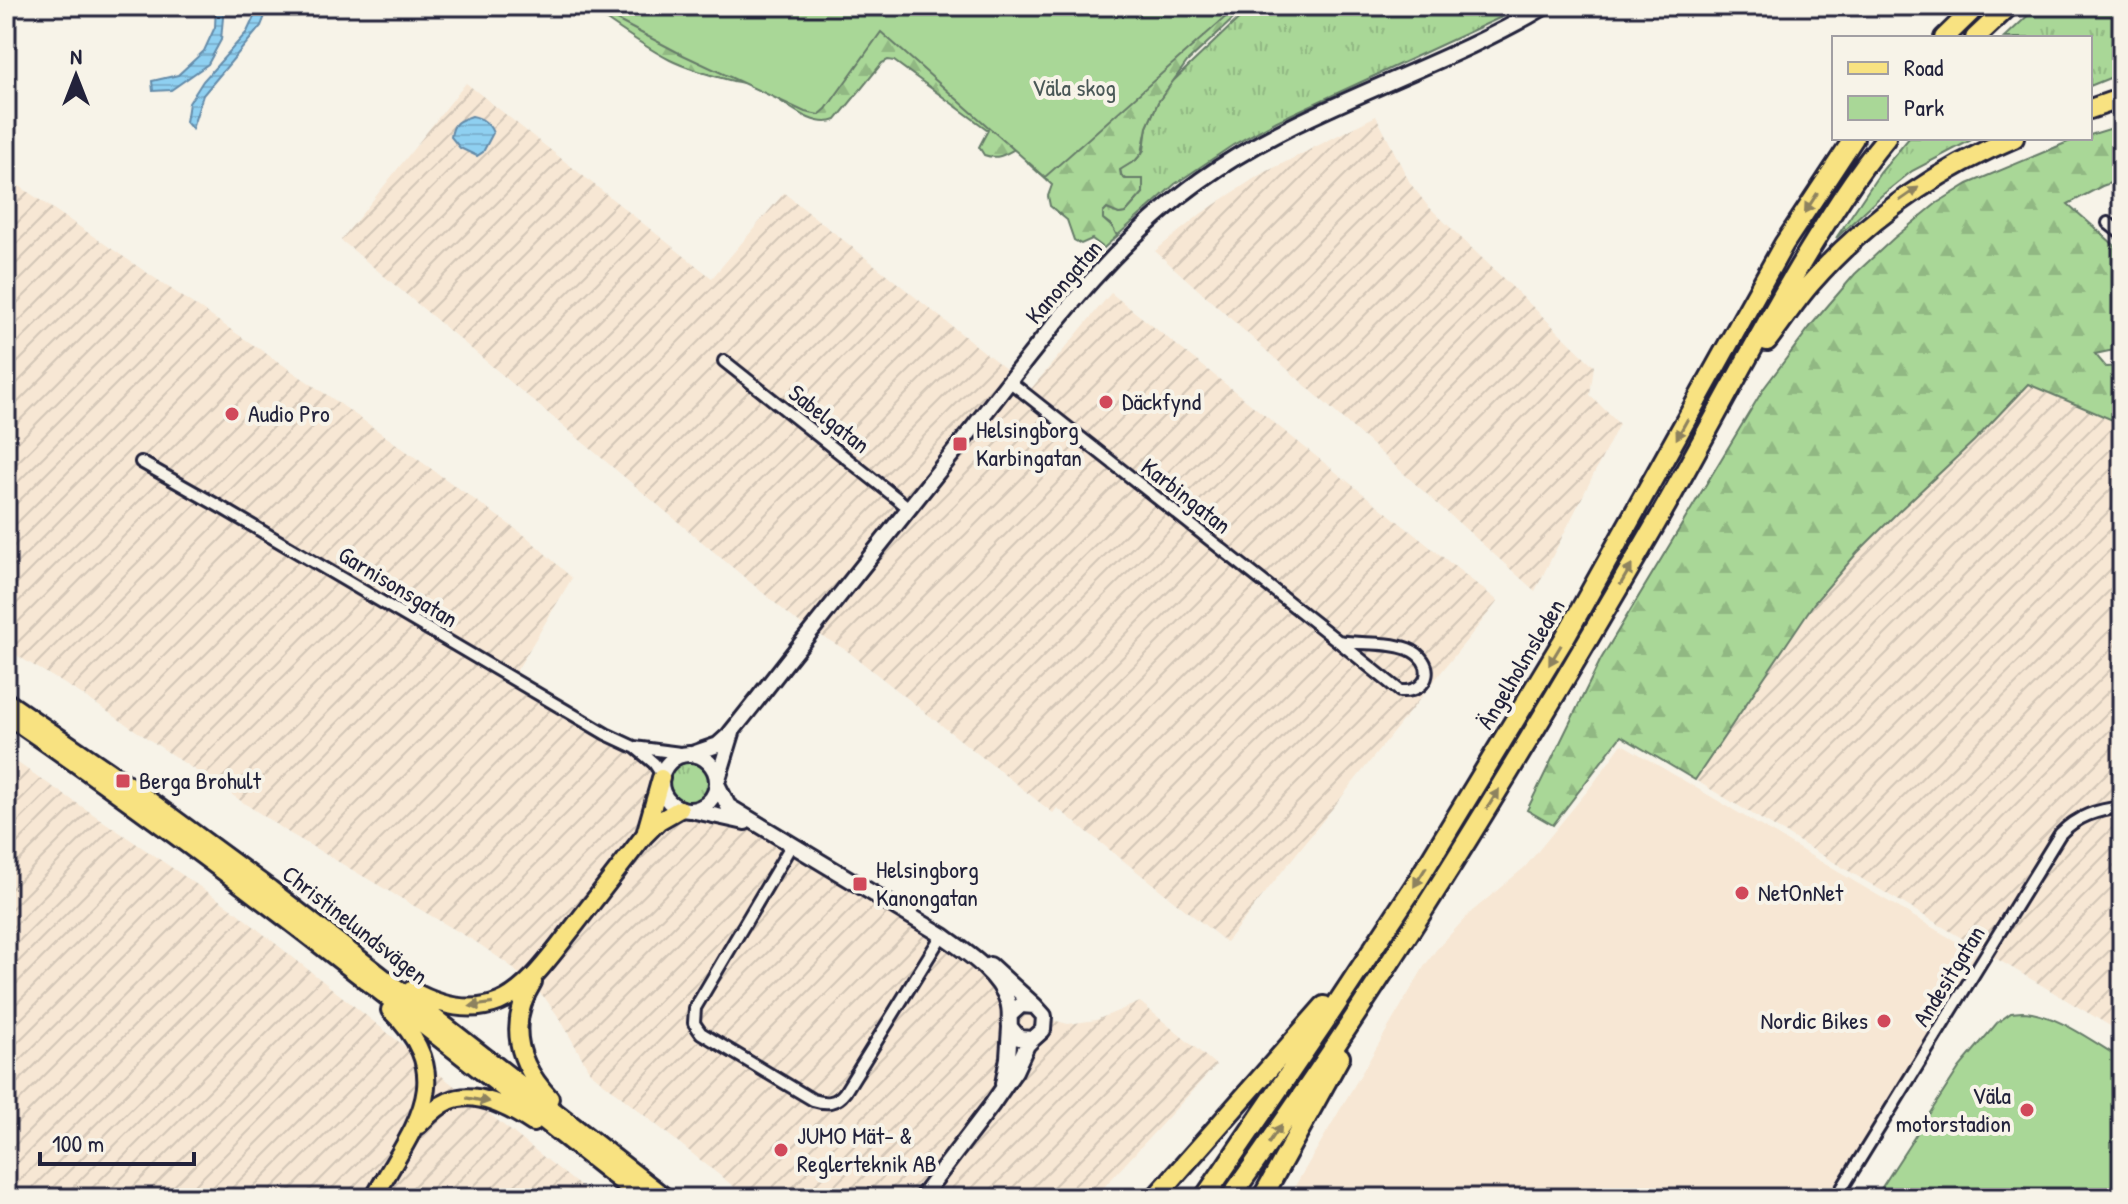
<svg xmlns="http://www.w3.org/2000/svg" width="2128" height="1204" viewBox="0 0 2128 1204" font-family="'Patrick Hand',sans-serif">
	<style>
		.built { fill: #f7e7d4 }
		.industrial { fill: url(#industrial-furrows) }
		.grass { fill: url(#grass-tufts); stroke: #667c69; stroke-width: 2 }
		.forest { fill: url(#forest-firs); stroke: #667c69; stroke-width: 2 }
		.park { fill: #a9d797; stroke: #667c69; stroke-width: 2 }
		.water { fill: url(#water-rules); stroke: #638aa8; stroke-width: 2 }
		.lines { fill: none; stroke-linecap: round; stroke-linejoin: round }
		.street-casing { stroke: #22223b; stroke-width: 16 }
		.secondary-casing { stroke: #22223b; stroke-width: 20 }
		.primary-casing { stroke: #22223b; stroke-width: 22 }
		.highway-casing { stroke: #22223b; stroke-width: 24 }
		.street { stroke: #f7f3e8; stroke-width: 10 }
		.secondary { stroke: #f7f3e8; stroke-width: 14 }
		.primary { stroke: #f8e281; stroke-width: 16 }
		.highway { stroke: #f8e281; stroke-width: 18 }
		.oneway { fill: #8d825e }
		.poi-dot { fill: #d1495b; stroke: #f7f3e8; stroke-width: 3 }
		.labels { text-anchor: middle; stroke-width: 8; stroke-linejoin: round; paint-order: stroke }
		.park-label { font-size: 24px; fill: #4a5857; stroke: #f7f3e8 }
		.street-label { font-size: 24px; fill: #22223b; stroke: #f7f3e8 }
		.poi-label { font-size: 24px; fill: #22223b; stroke: #f7f3e8; text-anchor: start }
	</style>
	<defs>
		<pattern id="industrial-furrows" width="10" height="10" patternUnits="userSpaceOnUse" patternTransform="scale(2)"><rect width="10" height="10" fill="#f7e7d4"/><path d="M-1 1l2-2M0 10L10 0M9 11l2-2" fill="none" stroke="#d3c6b7"/></pattern>
		<pattern id="grass-tufts" width="24" height="20" patternUnits="userSpaceOnUse" patternTransform="scale(2)"><rect width="24" height="20" fill="#a9d797"/><path d="M3 7l-1-3M5 7V3M7 7l1-3M15 17l-1-3M17 17v-4M19 17l1-3" fill="none" stroke="#91b883"/></pattern>
		<pattern id="forest-firs" width="22" height="20" patternUnits="userSpaceOnUse" patternTransform="scale(2)"><rect width="22" height="20" fill="#a9d797"/><path d="M5 1l3.5 6h-7zM16 11l3.5 6h-7z" fill="#91b883"/></pattern>
		<pattern id="water-rules" width="6" height="5" patternUnits="userSpaceOnUse" patternTransform="scale(2)"><rect width="6" height="5" fill="#8fd0f1"/><path d="M0 2.5h6" fill="none" stroke="#7bb2d0"/></pattern>
	</defs>
	<rect width="100%" height="100%" fill="#f7f3e8"/>
	<filter id="ink" filterUnits="userSpaceOnUse"><feTurbulence type="fractalNoise" baseFrequency=".0125" numOctaves="2"/><feDisplacementMap in="SourceGraphic" scale="16" xChannelSelector="R" yChannelSelector="G"/><feConvolveMatrix kernelMatrix="1 2 1 2 8 2 1 2 1" color-interpolation-filters="sRGB"/></filter>
	<g filter="url(#ink)">
		<!-- built -->
		<path class="built" d="M1622 744 1984 958 1836 1198H1288L1424 967 1436 950 1470 913 1525 867 1593 784Z"/>
		<!-- industrial -->
		<path class="industrial" d="M466 83 712 278 784 193 1031 389 1111 293 1498 601 1226 942 1057 808 1053 813 846 650 799 623 341 240Z
			M1376 116 1410 183 1427 205 1594 366 1590 395 1619 424 1535 591 1155 251 1202 213 1258 176Z
			M6 177 336 401 527 537 572 578 510 682 633 749 656 772 644 827 686 813 708 815 766 832 985 970 1022 1012 1068 1024 1096 1020 1140 1002 1216 1065 1094 1198H748L590 1072 560 1019 545 998 508 964 476 942 289 833 78 692 6 649Z
			M2028 383 2122 424V1033L1695 780 1814 603 1857 553 1898 512 1974 441Z
			M6 755 231 908 595 1198H6Z"/>
		<!-- grass -->
		<path class="grass" d="M1252 6H1510L1508 8V14L1277 121 1233 145 1175 184 1117 236 1111 225 1103 219V213L1107 209 1119 214 1125 213 1143 193 1132 180 1122 178 1120 169 1136 160 1144 150 1147 127 1158 102 1170 84Z
			M2038 6H2122V73L2090 86V38H2004Z
			M1909 138H1975L1912 171 1881 196 1836 238 1880 173Z
			M668 782a21 21 0 1 1 42 0a21 21 0 1 1-42 0Z"/>
		<!-- forest -->
		<path class="forest" d="M587 6H1247L1187 62 1158 102 1147 127 1142 153 1136 160 1120 170 1121 176 1125 179H1143V193L1125 213 1119 214 1107 209 1103 213V219L1113 228 1117 236 1104 248 1092 239 1081 244 1074 240 1067 220 1050 206 1048 196 1052 185 1029 164 1018 147C1006 154 998 160 984 155L979 147 988 130 894 61 888 60 882 63 836 120C809 131 778 94 753 85 745 83 737 82 729 80 710 75 688 69 670 60 641 45 614 25 587 6Z
			M2122 125V179L2102 186 2068 204 2122 252V352L2114 350 2095 354 2106 367 2122 366V424L2028 384 1974 441 1898 512 1857 553 1814 603 1695 780 1621 736 1553 825 1527 810 1601 659 1764 388 1813 323 1855 274 1894 238 1937 203 1968 184 2068 142 2080 138H2090V135Z"/>
		<!-- park -->
		<path class="park" d="M590 6H1238L1045 177 881 32 826 109 819 115 805 112 681 54Z
			M2022 1012C2056 1013 2093 1042 2122 1059V1198H1875L1959 1068 1997 1023 2011 1013Z"/>
		<!-- water -->
		<path class="water" d="M216 6H224L221 40 208 64 171 90 153 91 152 81 178 75 204 51 215 27Z
			M259 6H269L261 26 203 95 192 129 186 122 189 103 203 81 247 32Z
			M472 116C483 118 489 123 493 133L483 152 477 156 460 148 451 137C453 121 459 121 472 116Z"/>
		<g class="lines">
			<!-- street casing -->
			<g class="street-casing">
				<path id="street" d="M2108 223 2122 234
					M724 361 909 508
					M1009 381 1338 641C1361 645 1386 641 1408 649 1436 660 1432 693 1400 691L1338 641
					M141 462 224 509 606 734 634 747 688 754
					M636 748 654 763 662 775
					M792 844 695 1008 694 1023 701 1033 813 1100C826 1104 836 1104 845 1092L942 935
					M1836 1198 2060 834C2077 816 2097 810 2122 807"/>
			</g>
			<!-- secondary casing -->
			<g class="secondary-casing">
				<path id="secondary" d="M661 782a28 28 0 1 1 56 0a28 28 0 1 1-56 0Z
					M692 754 718 745 728 736C751 708 773 679 796 650 855 577 914 503 973 428 1042 340 1109 246 1201 180 1306 105 1436 72 1546 6
					M718 779 732 733
					M718 786 728 806 942 935C966 952 999 973 1008 1002 1011 1011 1009 1019 1010 1027L1019 1038 1033 1039 1043 1030 1044 1016 1035 1006 1021 1005 1011 1014
					M695 811 745 822
					M990 965 1035 1006
					M1003 1084 1008 1058 1010 1027
					M921 1198 991 1106 1015 1071 1027 1045 1033 1039"/>
			</g>
			<!-- primary casing -->
			<g class="primary-casing">
				<path id="primary" d="M6 701 123 781 270 889 666 1198
					M6 715C227 866 432 1033 642 1198
					M646 831 661 778
					M533 982C507 1024 517 1063 550 1098
					M411 990C438 1005 469 1014 499 1002 528 990 553 953 572 929 596 898 620 867 644 836L659 821 680 809
					M419 1125C428 1116 437 1106 449 1101 476 1089 510 1108 533 1123
					M374 1198C411 1129 462 1079 390 1010"/>
			</g>
			<!-- highway casing -->
			<g class="highway-casing">
				<path id="highway" d="M1944 38 1977 6
					M1975 38 2009 6
					M2090 109 2122 98
					M1767 341C1782 322 1795 301 1811 283 1868 218 1935 171 2014 138
					M1155 1198 1324 1006
					M1204 1198 1332 1011 1415 885 1564 639 1784 244 1854 138
					M1230 1198C1385 982 1522 755 1655 525 1706 436 1752 345 1805 257 1830 216 1855 175 1886 138
					M1262 1198 1340 1057"/>
			</g>
			<!-- street -->
			<use href="#street" class="street"/>
			<!-- secondary -->
			<use href="#secondary" class="secondary"/>
			<!-- primary -->
			<use href="#primary" class="primary"/>
			<!-- highway -->
			<use href="#highway" class="highway"/>
		</g>
		<!-- one-way arrows -->
		<defs><path id="oneway-solid" d="M-6-.8H1V-3.2L6.5 0L1 3.2V.8H-6Z" transform="scale(2)"/></defs>
		<g class="oneway">
			<use href="#oneway-solid" transform="translate(1909 194) rotate(-35)"/>
			<use href="#oneway-solid" transform="translate(1811 203) rotate(123)"/>
			<use href="#oneway-solid" transform="translate(1682 429) rotate(119)"/>
			<use href="#oneway-solid" transform="translate(1626 575) rotate(-60)"/>
			<use href="#oneway-solid" transform="translate(1555 655) rotate(121)"/>
			<use href="#oneway-solid" transform="translate(1493 799) rotate(-58)"/>
			<use href="#oneway-solid" transform="translate(1420 877) rotate(122)"/>
			<use href="#oneway-solid" transform="translate(481 1005) rotate(172)"/>
			<use href="#oneway-solid" transform="translate(478 1100) rotate(10)"/>
			<use href="#oneway-solid" transform="translate(1275 1134) rotate(-56)"/>
		</g>
	</g>
	<!-- markers -->
	<g class="poi-dot">
		<circle cx="1106" cy="402" r="8"/>
		<circle cx="232" cy="414" r="8"/>
		<rect x="952" y="436" width="16" height="16" rx="4"/>
		<rect x="115" y="773" width="16" height="16" rx="4"/>
		<rect x="852" y="876" width="16" height="16" rx="4"/>
		<circle cx="1742" cy="893" r="8"/>
		<circle cx="1884" cy="1021" r="8"/>
		<circle cx="2027" cy="1110" r="8"/>
		<circle cx="781" cy="1150" r="8"/>
	</g>
	<g class="labels">
		<!-- park labels -->
		<g class="park-label">
			<text x="1074" y="96">Väla skog</text>
		</g>
		<!-- street labels -->
		<g class="street-label">
			<text transform="translate(1064 282) rotate(-49)" y="8">Kanongatan</text>
			<text transform="translate(829 419) rotate(38)" y="8">Sabelgatan</text>
			<text transform="translate(1186 496) rotate(38)" y="8">Karbingatan</text>
			<text transform="translate(398 587) rotate(31)" y="8">Garnisonsgatan</text>
			<text transform="translate(1521 664) rotate(-59)" y="8">Ängelholmsleden</text>
			<text transform="translate(355 925) rotate(38)" y="8">Christinelundsvägen</text>
			<text transform="translate(1949 976) rotate(-58)" y="8">Andesitgatan</text>
		</g>
		<!-- poi labels -->
		<g class="poi-label">
			<text x="1122" y="410">Däckfynd</text>
			<text x="248" y="422">Audio Pro</text>
			<text x="976" y="438">Helsingborg<tspan x="976" dy="28">Karbingatan</tspan></text>
			<text x="139" y="789">Berga Brohult</text>
			<text x="876" y="878">Helsingborg<tspan x="876" dy="28">Kanongatan</tspan></text>
			<text x="1758" y="901">NetOnNet</text>
			<text x="1868" y="1029" text-anchor="end">Nordic Bikes</text>
			<text x="2011" y="1104" text-anchor="end">Väla<tspan x="2011" dy="28">motorstadion</tspan></text>
			<text x="797" y="1144">JUMO Mät- &amp;<tspan x="797" dy="28">Reglerteknik AB</tspan></text>
		</g>
	</g>
	<!-- margin -->
	<rect width="2128" height="1204" fill="none" stroke="#f7f3e8" stroke-width="32"/>
	<rect x="16" y="16" width="2096" height="1172" fill="none" stroke="#22223b" stroke-width="3" filter="url(#ink)"/>
	<!-- legend -->
	<rect x="1832" y="36" width="260" height="104" fill="#f7f3e8" stroke="#a29fa3" stroke-width="2"/>
	<rect x="1848" y="62" width="40" height="12" fill="#f8e281" stroke="#a29fa3" stroke-width="2"/>
	<text x="1904" y="76" font-size="24" fill="#22223b">Road</text>
	<rect x="1848" y="96" width="40" height="24" fill="#a9d797" stroke="#a29fa3" stroke-width="2"/>
	<text x="1904" y="116" font-size="24" fill="#22223b">Park</text>
	<!-- north arrow -->
	<g transform="translate(76 76)" stroke="#f7f3e8" stroke-width="6" paint-order="stroke">
	<path d="M0-6L14 30L0 20L-14 30Z" fill="#22223b"/>
	<text y="-12" font-size="22" font-weight="bold" text-anchor="middle" fill="#22223b">N</text>
	</g>
	<!-- scale -->
	<path d="M40 1152v12h154v-12" fill="none" stroke="#22223b" stroke-width="4"/>
	<text x="52" y="1152" font-size="24" fill="#22223b" stroke="#f7f3e8" stroke-width="6" paint-order="stroke">100 m</text>
</svg>
